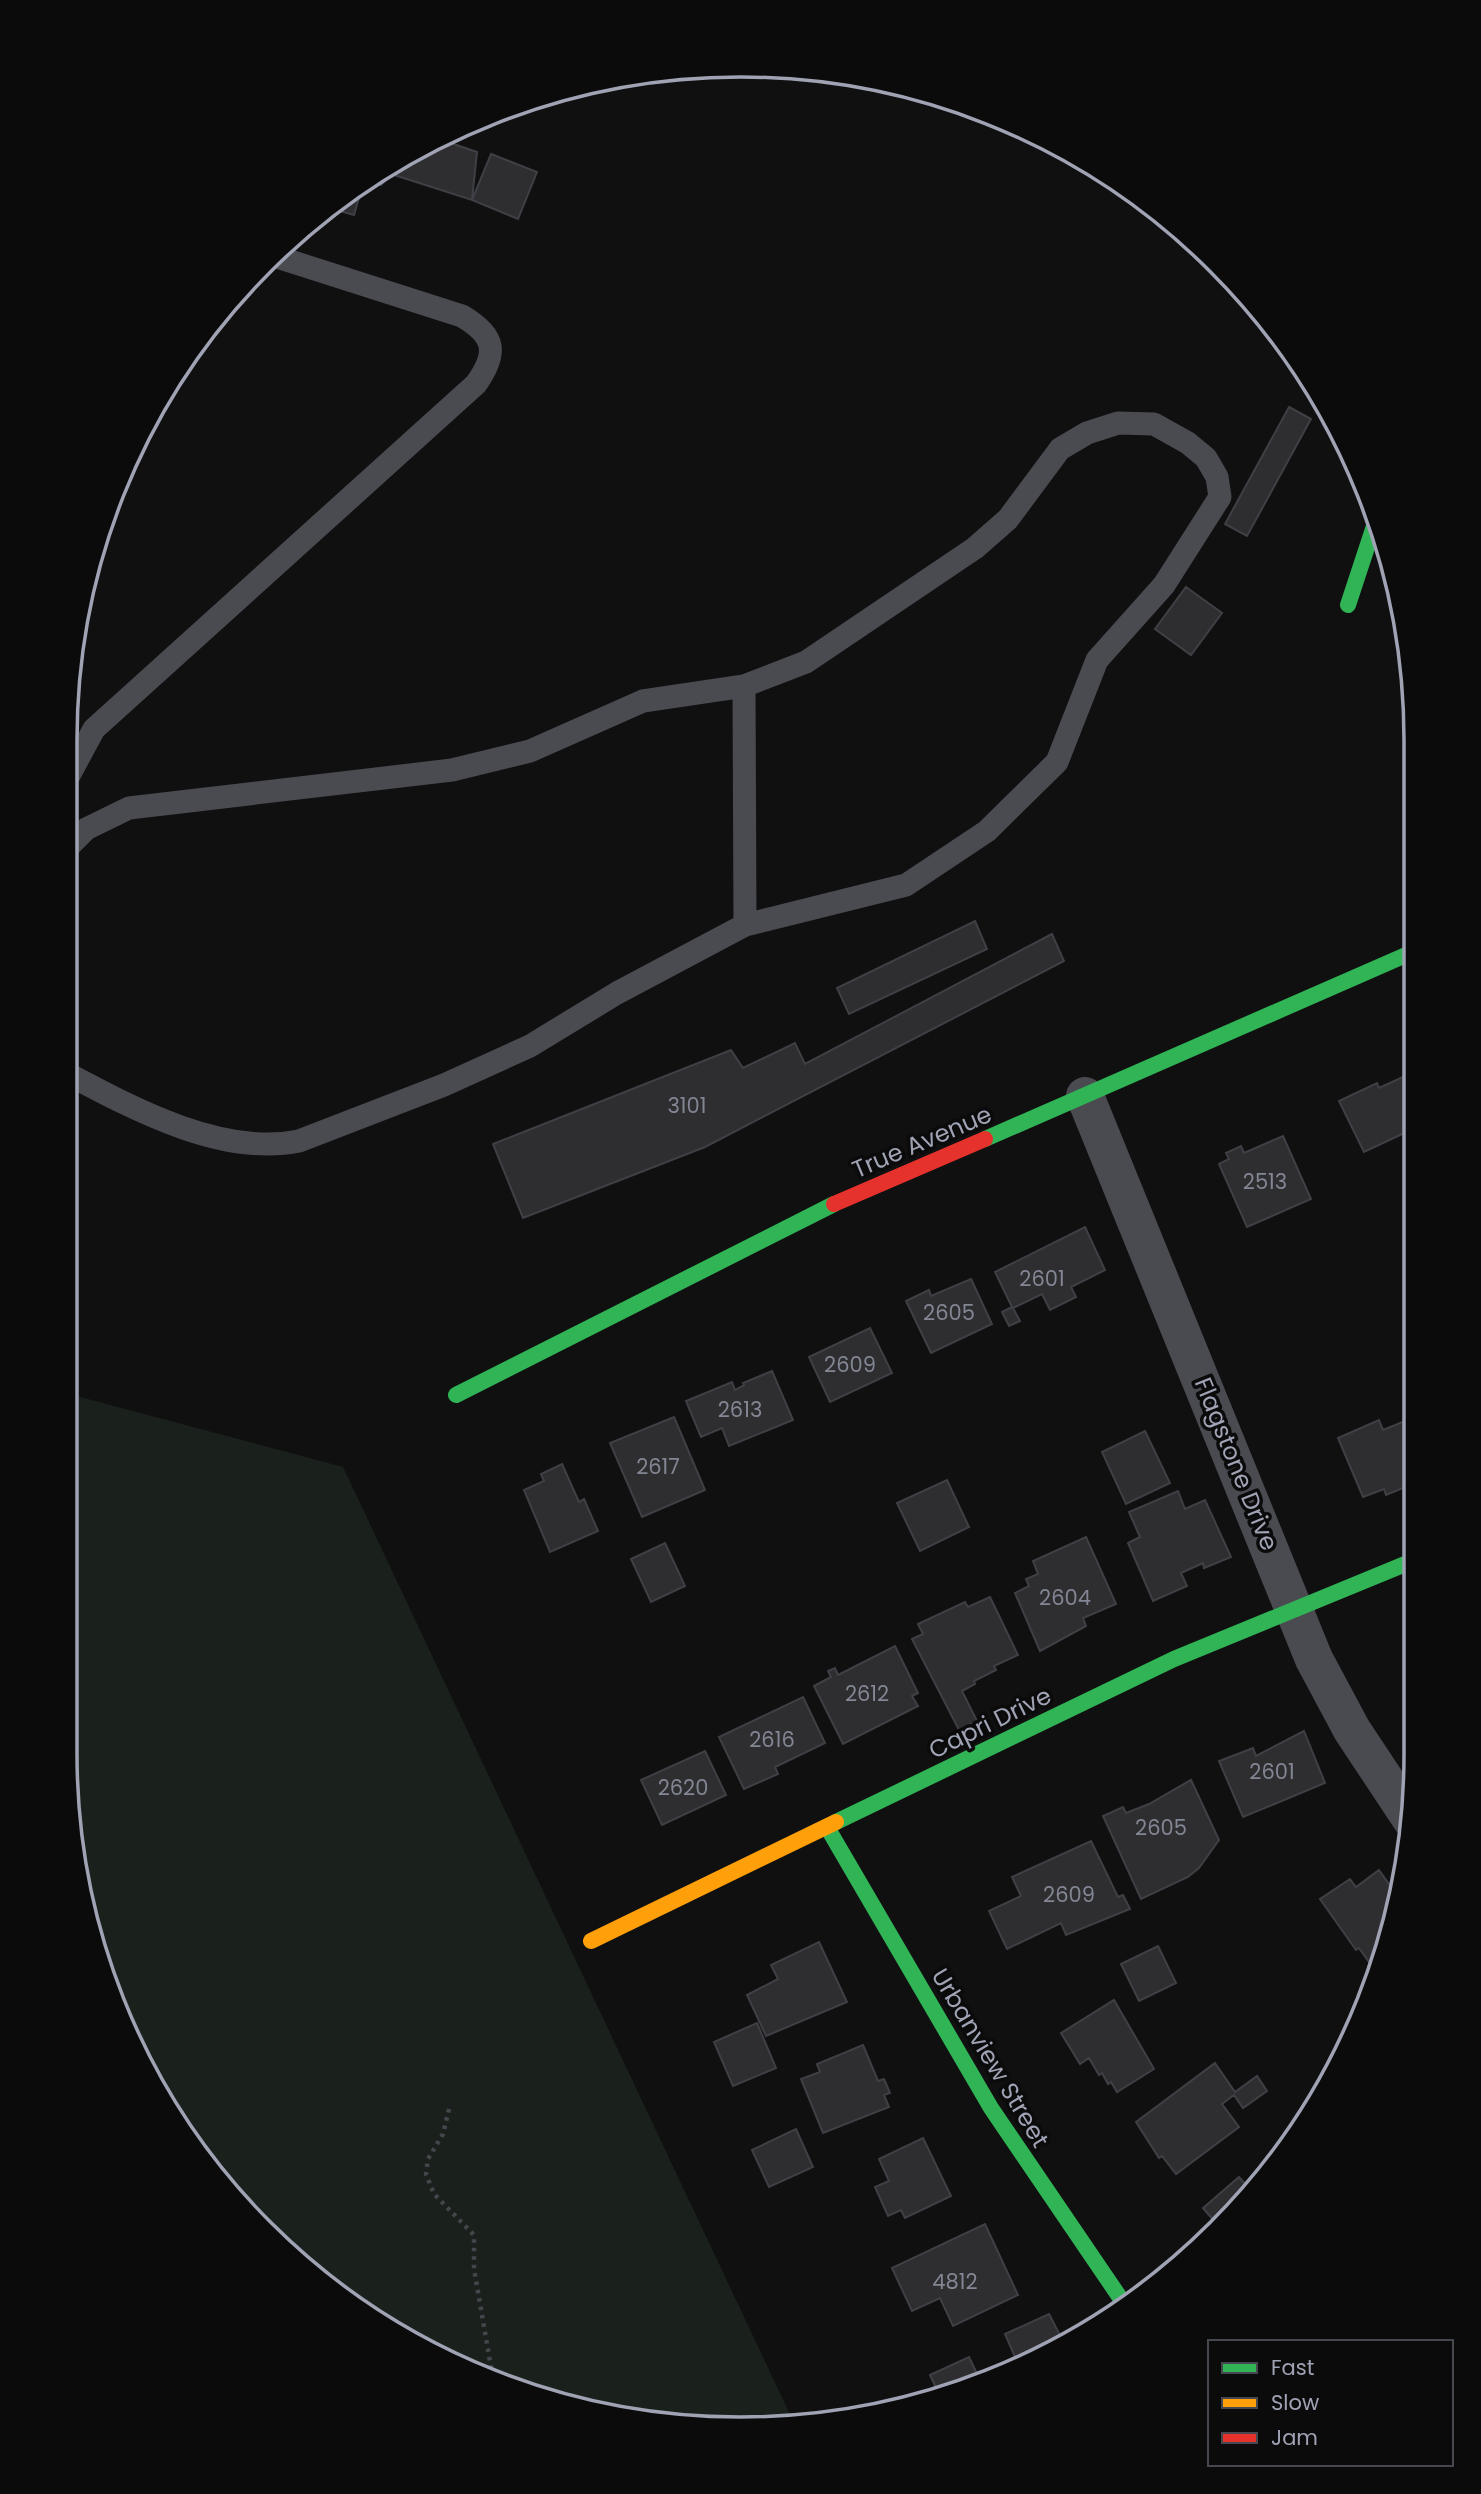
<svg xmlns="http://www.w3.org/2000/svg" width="1481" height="2494" viewBox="0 0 1481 2494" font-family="Poppins,sans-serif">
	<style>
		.green { fill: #1a211c }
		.building { fill: #2e2e31; stroke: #3f4045; stroke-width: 2 }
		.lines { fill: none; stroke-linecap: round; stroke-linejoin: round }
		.path { stroke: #45464b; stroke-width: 4.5; stroke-dasharray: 3.5 5; stroke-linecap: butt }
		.lane { stroke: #4a4b51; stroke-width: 23 }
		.street { stroke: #4a4b51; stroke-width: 38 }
		.fast { stroke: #30b455; stroke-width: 16 }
		.slow { stroke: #ff9f0a; stroke-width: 16 }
		.jam { stroke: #e5322d; stroke-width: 16 }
		.labels { text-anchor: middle; stroke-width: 7; stroke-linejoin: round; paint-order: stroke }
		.number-label { font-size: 21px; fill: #838693 }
		.street-label { font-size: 24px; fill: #9fa3b4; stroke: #0b0b0c }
		.rim { fill: none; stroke: #9fa3b4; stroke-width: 3.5 }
	</style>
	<rect width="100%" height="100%" fill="#101011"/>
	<!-- green -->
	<path class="green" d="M65 1393 343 1467 795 2425 784 2428 565 2406 365 2315 204 2165 100 1970 65 1753Z"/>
	<!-- building -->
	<path class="building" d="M439 139 477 152 472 200 391 174 381 185 364 180 354 215 333 209 332 213 326 211 365 179Z
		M491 154 537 172 518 219 472 200Z
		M1289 407 1311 419 1247 536 1225 524Z
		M1186 587 1222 613 1191 655 1155 629Z
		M975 921 987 949 849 1014 837 988Z
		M1052 934 1064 961 705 1147 523 1218 493 1144 731 1050 743 1068 795 1043 805 1064Z
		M1405 1076 1415 1097V1128L1364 1152 1339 1101 1377 1083 1379 1088Z
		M1283 1136 1311 1199 1247 1227 1219 1164 1229 1159 1226 1153 1241 1146 1244 1153Z
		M1085 1227 1105 1270 1071 1287 1076 1297 1050 1310 1042 1294 1013 1308 1020 1321 1009 1326 1002 1312 1012 1307 995 1272Z
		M971 1279 992 1324 931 1353 906 1301 929 1290 931 1296Z
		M870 1328 892 1373 830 1402 809 1357Z
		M772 1371 793 1420 729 1446 722 1428 701 1437 686 1401 732 1382 735 1390 744 1385 743 1383Z
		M674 1417 705 1490 642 1517 610 1443Z
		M1415 1417V1483L1386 1495 1384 1489 1363 1497 1338 1438 1379 1420 1383 1430Z
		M1145 1431 1170 1483 1126 1504 1102 1452Z
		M562 1464 579 1502 584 1499 598 1531 550 1552 524 1490 544 1481 541 1474Z
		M947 1480 969 1527 920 1551 897 1503Z
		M1178 1491 1185 1509 1205 1500 1231 1557 1204 1568 1203 1563 1181 1573 1187 1586 1153 1601 1128 1543 1140 1537 1129 1512Z
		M1086 1537 1116 1604 1083 1618 1086 1626 1040 1651 1015 1593 1029 1586 1026 1579 1038 1574 1033 1561Z
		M665 1543 685 1586 651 1602 631 1559Z
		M990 1597 1018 1655 994 1666 996 1670 974 1681 975 1684 962 1691 977 1721 959 1730 912 1639 923 1634 918 1624 965 1602 968 1607Z
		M895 1646 918 1693 912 1696 918 1706 843 1744 814 1686 831 1677 828 1671 835 1668 838 1675Z
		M803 1697 825 1743 775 1767 778 1774 744 1789 719 1737Z
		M1304 1731 1325 1783 1243 1817 1219 1761 1253 1748 1256 1756Z
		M705 1751 726 1795 662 1825 641 1780Z
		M1191 1780 1219 1840 1199 1868 1188 1877 1141 1899 1103 1816 1123 1807 1126 1813 1149 1804Z
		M1091 1841 1118 1897 1123 1895 1130 1909 1066 1935 1061 1923 1007 1949 989 1911 1021 1896 1012 1877Z
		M1379 1870 1396 1894 1383 1957 1371 1965 1359 1948 1356 1950 1320 1899 1350 1879 1356 1887Z
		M819 1942 847 2002 766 2036 747 1995 778 1979 771 1965Z
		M1158 1946 1176 1983 1139 2001 1121 1964Z
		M1114 2000 1154 2069 1117 2092 1111 2082 1108 2084 1102 2073 1099 2075 1089 2058 1080 2064 1061 2033Z
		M757 2023 776 2068 733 2086 714 2042Z
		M863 2045 878 2081 884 2079 890 2093 884 2095 889 2107 823 2133 801 2079 820 2072 817 2064Z
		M1215 2063 1235 2092 1257 2076 1267 2091 1243 2108 1234 2095 1222 2104 1239 2127 1176 2174 1162 2156 1159 2158 1136 2122Z
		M796 2129 813 2167 769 2187 752 2150Z
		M923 2138 951 2196 905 2218 901 2210 888 2216 875 2187 889 2181 879 2159Z
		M1239 2177 1248 2187 1215 2222 1203 2208Z
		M985 2224 1018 2295 953 2326 940 2298 912 2311 892 2268Z
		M1049 2314 1063 2341 1019 2366 1005 2334Z
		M969 2357 981 2382 938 2392 930 2375Z"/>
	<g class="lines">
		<!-- path -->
		<path class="path" d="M449 2109 443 2134 428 2159 426 2174 434 2194 474 2235V2269L492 2373"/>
		<!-- lane -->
		<path class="lane" d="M744 686 745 925
			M66 781 94 729 476 384C498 353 496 336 462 316L271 255
			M66 1073C132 1108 222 1157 299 1141L444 1085 530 1046 617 993 745 925 906 885 987 831 1057 762 1097 660 1164 585 1220 497 1217 477 1206 458 1188 443 1154 424 1118 423 1087 433 1060 449 1008 519 975 548 806 662 744 686 643 701 530 751 452 770 129 808 86 829 66 849"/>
		<!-- street -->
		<path class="street" d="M1085 1096 1314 1659 1352 1730 1411 1819"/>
		<!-- fast -->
		<path class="fast" d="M1348 605 1377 517
			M985 1139 1415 951
			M456 1395 834 1204
			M836 1822 1174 1659 1415 1560
			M827 1827 991 2108 1125 2305"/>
		<!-- slow -->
		<path class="slow" d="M591 1941 836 1822"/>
		<!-- jam -->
		<path class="jam" d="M834 1204 985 1139"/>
	</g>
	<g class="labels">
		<!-- number labels -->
		<g class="number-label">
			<text x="687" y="1113">3101</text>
			<text x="1265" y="1189">2513</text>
			<text x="1042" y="1286">2601</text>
			<text x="949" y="1320">2605</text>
			<text x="850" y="1372">2609</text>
			<text x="740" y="1417">2613</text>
			<text x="658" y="1474">2617</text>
			<text x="1065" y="1605">2604</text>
			<text x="867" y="1701">2612</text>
			<text x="772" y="1747">2616</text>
			<text x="1272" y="1779">2601</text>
			<text x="683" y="1795">2620</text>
			<text x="1161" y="1835">2605</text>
			<text x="1069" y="1902">2609</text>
			<text x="955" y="2289">4812</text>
		</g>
		<!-- street labels -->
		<g class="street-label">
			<text transform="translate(922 1142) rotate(-23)" y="8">True Avenue</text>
			<text transform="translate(1236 1464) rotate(68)" y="8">Flagstone Drive</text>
			<text transform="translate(990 1723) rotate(-26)" y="8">Capri Drive</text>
			<text transform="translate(990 2058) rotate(59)" y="8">Urbanview Street</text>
		</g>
	</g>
	<!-- crop -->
	<path d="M0 0H1481V2494H0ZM740 77H741A663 663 0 0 1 1404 740V1754A663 663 0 0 1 741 2417H740A663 663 0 0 1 77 1754V740A663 663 0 0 1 740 77Z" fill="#0b0b0c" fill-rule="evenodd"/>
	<path class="rim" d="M740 77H741A663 663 0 0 1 1404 740V1754A663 663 0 0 1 741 2417H740A663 663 0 0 1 77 1754V740A663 663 0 0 1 740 77Z"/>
	<!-- legend -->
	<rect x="1208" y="2340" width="245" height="126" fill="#0b0b0c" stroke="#46484f" stroke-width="2"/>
	<rect x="1222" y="2363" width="35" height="10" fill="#30b455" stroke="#46484f" stroke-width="2"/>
	<text x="1271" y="2375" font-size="21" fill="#9fa3b4">Fast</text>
	<rect x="1222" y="2398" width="35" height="10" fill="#ff9f0a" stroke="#46484f" stroke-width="2"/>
	<text x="1271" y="2410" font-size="21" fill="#9fa3b4">Slow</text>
	<rect x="1222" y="2433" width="35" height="10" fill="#e5322d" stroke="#46484f" stroke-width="2"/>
	<text x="1271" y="2445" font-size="21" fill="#9fa3b4">Jam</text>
</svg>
